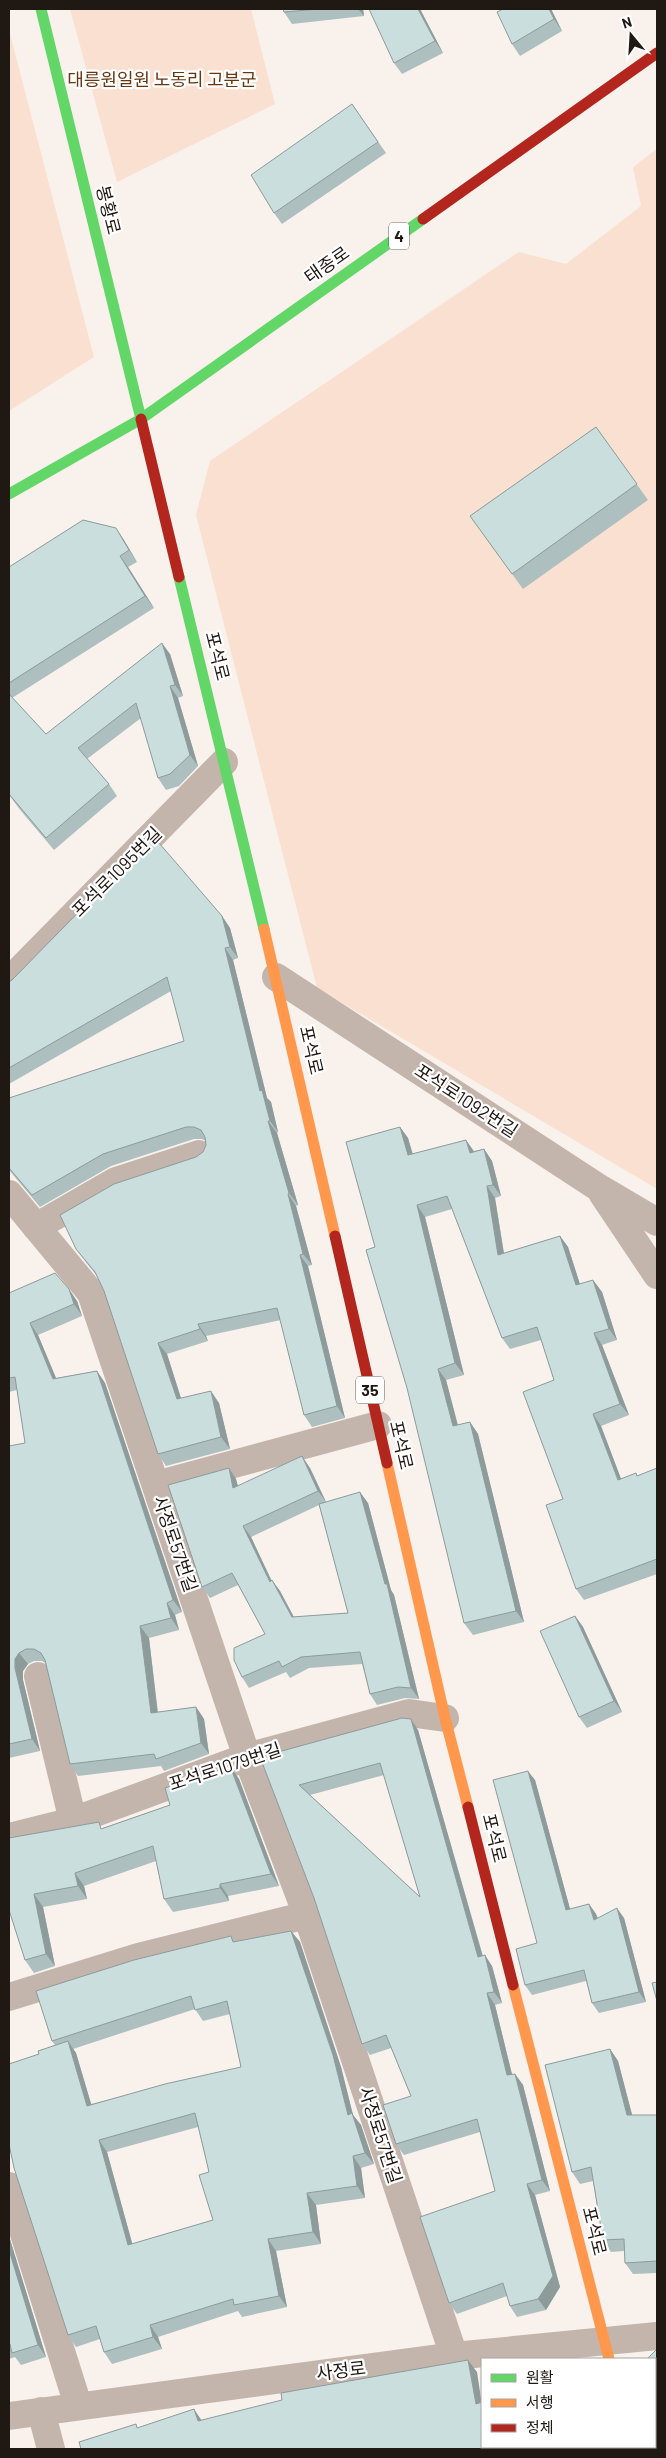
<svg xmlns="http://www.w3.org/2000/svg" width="666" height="2458" viewBox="0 0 666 2458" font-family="Barlow,'Noto Sans KR',sans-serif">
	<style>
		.green { fill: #fae0d0 }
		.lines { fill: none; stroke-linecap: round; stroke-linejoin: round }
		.street { stroke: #c3b5ab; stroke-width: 28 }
		.fast { stroke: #63d668; stroke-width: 11 }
		.slow { stroke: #ff974d; stroke-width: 11 }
		.jam { stroke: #b3261e; stroke-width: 11 }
		.wall { fill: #aebfbf; fill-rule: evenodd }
		.shaded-wall { fill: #8d9b9b }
		.building { fill: #cadede; stroke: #8d9b9b; fill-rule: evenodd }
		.labels { text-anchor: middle; stroke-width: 4.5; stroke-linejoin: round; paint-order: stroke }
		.shield { fill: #fff; stroke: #635d5a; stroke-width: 1 }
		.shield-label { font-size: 16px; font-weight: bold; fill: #201813 }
		.park-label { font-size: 18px; fill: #673712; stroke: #fff }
		.street-label { font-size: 18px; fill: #201813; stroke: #fff }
	</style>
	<rect width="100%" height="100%" fill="#f9f1ec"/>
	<!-- green -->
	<path class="green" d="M70 9H251L275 104 117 182Z
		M9 30 94 357 9 411Z
		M657 149V1189L317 988 196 515 210 461 519 252 566 264 641 206 633 167Z"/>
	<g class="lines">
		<!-- street -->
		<path class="street" d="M276 977 596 1186 657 1222
			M9 981 224 762
			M602 1193 657 1275
			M9 1194 91 1293 247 1757 307 1915 454 2356
			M36 1227 116 1181 199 1154
			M156 1485 378 1425
			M38 1676 73 1821
			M9 1837 73 1821 247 1757 409 1713 445 1718
			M9 1997 138 1957 307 1915
			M9 2186 78 2405
			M41 2411 51 2449
			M9 2416 454 2356 657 2336"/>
		<!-- fast -->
		<path class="fast" d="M41 9 141 419
			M9 494 141 419 423 219
			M179 577 264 929"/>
		<!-- slow -->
		<path class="slow" d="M264 929 335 1236
			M387 1463 445 1718 468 1807
			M513 1985 609 2359
			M628 2447 629 2449"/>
		<!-- jam -->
		<path class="jam" d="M423 219 657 53
			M141 419 179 577
			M335 1236 387 1463
			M468 1807 513 1985"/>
	</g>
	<!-- wall -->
	<path class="wall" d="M283 9H363L364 16 292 24 284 12Z
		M420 9 443 53 402 74 394 63Z
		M503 9H551L562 31 520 56 512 44Z
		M352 104 386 153 282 224 274 213Z
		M596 427 648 500 523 589 470 516Z
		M116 528 137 562 128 567 154 608 12 698 46 734 170 654 183 696 178 698 198 766 179 786 166 790 158 778 141 718 87 759 109 784 117 796 54 850 21 811 9 795V567Z
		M222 916 230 928 238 958 233 960 267 1098 271 1102 278 1132 277 1133 298 1205 296 1206 312 1265 308 1266 345 1418 312 1427 304 1415 281 1320 206 1336 208 1341 167 1354 181 1398 219 1403 230 1449 166 1466 158 1454 104 1291 97 1276 85 1261 76 1249 203 1152 206 1145V1141L202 1139H194L111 1166 40 1207 9 1170V1098L184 1041 171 991 9 1084V982Z
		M400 1127 408 1138 413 1154 466 1140 474 1151 484 1149 492 1161 501 1196 495 1198 504 1253 560 1236 568 1247 580 1284 593 1280 602 1292 617 1340 602 1345 629 1415 601 1426 621 1479 636 1473 638 1476 657 1468V1574L584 1600 576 1589 563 1499 554 1380 541 1340 510 1349 502 1338 452 1209 425 1217 464 1375 446 1380 458 1425 470 1422 478 1434 524 1622 473 1635 464 1623 375 1247Z
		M9 1293 77 1301 82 1316 38 1335 56 1378 97 1371 105 1383 182 1612 175 1615 179 1630 149 1638 158 1712 196 1707 204 1719 209 1754 164 1771 161 1766 78 1776 70 1764 45 1663 42 1661H34L28 1664 23 1671V1680L40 1751 9 1758V1446L25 1443 17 1390 9 1392Z
		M229 1468 236 1479 238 1486 310 1468 326 1502 368 1503 391 1590 394 1595 419 1699 405 1698 377 1705 370 1694 362 1664 309 1668 290 1678 286 1672 249 1688 242 1677 265 1634 238 1585 210 1598 202 1587ZM319 1505 348 1613 294 1617 280 1591 272 1581 251 1537Z
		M575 1616 583 1627 622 1712 587 1728 579 1717Z
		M418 1730 483 1956 492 1966 502 2003 495 2005 512 2074H515L523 2085 550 2191 535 2195 560 2287 546 2310 517 2317 510 2306 507 2296 457 2314 449 2303 495 2191 480 2132 404 2155 396 2144 411 2096 391 2048 370 2055 362 2044 314 1898 260 1757ZM384 1775 420 1897 310 1795Z
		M230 1766 239 1779 279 1886 228 1896 229 1901 173 1912 164 1899 156 1861 84 1886 87 1899 43 1907 55 1966 34 1973 25 1960 9 1910 103 1828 170 1805 215 1770 216 1771Z
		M535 1780 570 1909 589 1904 596 1914 598 1918H624L646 2002 599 2013 592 2003 586 1981 532 1995 525 1985 537 1943Z
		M291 1931 300 1942 341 2067 353 2115 361 2125 374 2164 361 2168 365 2198 316 2205 321 2244 276 2251 287 2307 242 2317 238 2311 158 2337 162 2349 112 2364 104 2352 100 2339 76 2347 68 2335 39 2054 55 2045 52 2041 231 1936 235 1941ZM195 2009 203 2021 230 2014 241 2067 91 2104 76 2053 73 2049ZM198 2127 209 2172 213 2220 132 2244 107 2152Z
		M610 2049 618 2061 632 2115H657V2273L633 2274 625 2263 624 2251 611 2252 603 2240 593 2181 580 2184 572 2172Z
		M9 2236 46 2357 21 2365 15 2357 9 2359Z"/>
	<!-- shaded-wall -->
	<path class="shaded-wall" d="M358 9H363L364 16Z
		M418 9H420L443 53 435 41Z
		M549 9H551L562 31 554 19Z
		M116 528 124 540 137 562 129 550Z
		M120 556 128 567 154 608 145 596Z
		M162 643 170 654 183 696 175 685Z
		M170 686 178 698 198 766 190 755Z
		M222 916 230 928 238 958 230 947Z
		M225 948 233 960 267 1098 271 1102 278 1132 270 1121 260 1091Z
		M268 1121 277 1133 298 1205 289 1193Z
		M400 1127 408 1138 416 1167 408 1155Z
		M466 1140 474 1152 470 1153Z
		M484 1149 492 1161 501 1196 493 1185Z
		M487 1186 495 1198 506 1267 498 1255Z
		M288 1194 296 1206 312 1265 303 1254Z
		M417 1205 425 1217 464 1375 455 1363Z
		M560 1236 568 1247 584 1297 576 1285Z
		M300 1255 308 1266 345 1418 337 1406Z
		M593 1280 602 1292 617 1340 609 1329Z
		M69 1289 77 1301 82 1316 74 1304Z
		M30 1323 38 1335 61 1390 53 1379Z
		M198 1324 206 1336 208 1341 200 1329Z
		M594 1333 602 1345 629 1415 620 1404Z
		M158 1343 167 1354 185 1411 177 1399Z
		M438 1369 446 1380 461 1438 453 1426Z
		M97 1371 105 1383 182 1612 173 1600Z
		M211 1391 219 1403 230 1449 221 1437Z
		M593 1414 601 1426 626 1492 618 1480Z
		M470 1422 478 1434 524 1622 516 1611Z
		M302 1456 310 1468 326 1502 318 1491Z
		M229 1468 236 1479 241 1499 233 1488Z
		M360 1492 368 1503 391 1590 394 1595 419 1699 411 1688Z
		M243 1526 251 1537 277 1593 270 1582Z
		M272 1580 280 1591 300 1629 292 1617Z
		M167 1603 175 1615 179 1630 171 1618Z
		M575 1616 583 1627 622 1712 614 1701Z
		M140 1626 149 1638 159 1725 151 1713Z
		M19 1653 28 1664 23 1671V1680L40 1751 32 1739 15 1668V1659Z
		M196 1707 204 1719 209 1754 201 1743Z
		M411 1719 418 1730 486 1968 478 1957Z
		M230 1766 239 1779 279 1886 271 1874Z
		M528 1771 535 1780 573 1920 566 1910Z
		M75 1873 84 1886 87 1899 78 1886Z
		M220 1884 228 1896 229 1901 220 1888Z
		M34 1894 43 1907 55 1966 46 1954Z
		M589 1904 596 1914 601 1930 594 1920Z
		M617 1908 624 1918 646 2002 639 1992Z
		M291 1931 300 1942 341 2067 353 2115 361 2125 374 2164 365 2153 348 2115Z
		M485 1955 492 1966 502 2003 494 1992Z
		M487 1993 495 2005 515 2087 507 2075Z
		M68 2041 76 2053 95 2117 87 2106Z
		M610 2049 618 2061 635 2126 627 2115Z
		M515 2074 523 2085 550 2191 542 2180Z
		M99 2140 107 2152 136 2257 128 2245Z
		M353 2156 361 2168 365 2198 357 2186Z
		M527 2184 535 2195 560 2287 546 2310 538 2299Z
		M307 2193 316 2205 321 2244 313 2232Z
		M9 2236 46 2357 38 2345 9 2250Z
		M268 2239 276 2251 287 2307 279 2296Z
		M150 2325 158 2337 162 2349 153 2337Z
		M468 2360 477 2372 482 2405 476 2404Z
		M194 2409 202 2421H198Z
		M589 2447H595V2449H590Z"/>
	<!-- building -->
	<path class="building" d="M283 9H319L284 12Z
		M369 9H418L435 41 394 63Z
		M503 9H549L554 19 512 44 497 12Z
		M352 104 378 142 274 213 251 175Z
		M596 427 637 484 512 574 470 516Z
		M83 520 116 528 129 550 120 556 145 596 9 683V567Z
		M162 643 175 685 170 686 190 755 170 774 158 778 136 703 78 748 109 784 46 838 9 794V694L46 734Z
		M153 836 222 916 230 947 225 948 260 1091 262 1090 270 1121H268L289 1193 288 1194 303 1254 300 1255 337 1406 304 1415 277 1308 198 1324 200 1329 158 1343 177 1399 211 1391 221 1437 158 1454 104 1291 95 1272 76 1249 60 1215 114 1184 196 1157 203 1152 206 1145 205 1137 201 1130 194 1127H186L103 1154 32 1195 9 1168V1098L184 1041 167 977 9 1068V982L12 980Z
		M400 1127 408 1155 466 1140 470 1153 484 1149 493 1185 487 1186 498 1255 560 1236 576 1285 593 1280 609 1329 594 1333 620 1404 593 1414 618 1480 636 1473 637 1476 657 1468V1559L576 1589 546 1505 563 1499 523 1392 554 1380 537 1327 502 1338 447 1196 417 1205 455 1363 438 1369 453 1426 470 1422 516 1611 464 1623 407 1388 366 1250 375 1247 346 1142Z
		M55 1273 69 1289 74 1304 30 1323 53 1379 97 1371 173 1600 167 1603 171 1618 140 1626 151 1713 196 1707 201 1743 156 1759 154 1754 70 1764 45 1660 41 1653 34 1649H26L19 1653 15 1659V1668L32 1739 9 1744V1446L25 1443 15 1377 9 1378V1293Z
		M302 1456 318 1491 243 1526 270 1582 272 1580 292 1617 348 1613 319 1504 360 1492 385 1584H387L411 1688 398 1687 370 1694 360 1652 301 1657 282 1667 279 1661 242 1677 234 1660V1648L265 1634 232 1573 202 1587 168 1485 229 1468 233 1488Z
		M575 1616 614 1701 579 1717 540 1631Z
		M402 1718 411 1719 478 1957 485 1955 494 1992 487 1993 507 2075 515 2074 542 2180 527 2184 553 2276 538 2299 510 2306 503 2283 449 2303 420 2217 495 2191 477 2119 396 2144 383 2105 411 2096 386 2035 362 2044 314 1898 260 1757ZM380 1763 420 1897 299 1785Z
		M230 1766 271 1874 220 1884V1888L164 1899 153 1846 75 1873 78 1886 34 1894 46 1954 25 1960 9 1910V1838L99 1822 101 1829 170 1805 165 1788 215 1770V1772Z
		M528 1771 566 1910 589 1904 594 1920 617 1908 639 1992 592 2003 584 1970 525 1985 516 1949 537 1943 493 1780Z
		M291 1931 333 2055 348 2115 352 2113 365 2153 353 2156 357 2186 307 2193 313 2232 268 2239 279 2296 234 2305 233 2299 150 2325 153 2337 104 2352 96 2326 68 2335 14 2168 9 2144V2064L39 2054 38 2051 68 2041 87 2106 165 2084 241 2067 227 2001 195 2010 191 1996 52 2041 36 1991 134 1960 231 1936 233 1942ZM195 2113 209 2172 199 2175 213 2220 128 2245 99 2140Z
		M657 1982V2001L652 1983Z
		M610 2049 627 2115H657V2261L625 2263 624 2239 603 2240 591 2167 572 2172 545 2065Z
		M9 2250 38 2345 12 2353 10 2344 9 2345Z
		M657 2349V2449H654L653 2447H655V2359H647Z
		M468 2360 476 2404 482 2402V2447H589L590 2449H81L79 2442 136 2424 137 2428 194 2409 198 2421 282 2400 281 2393Z"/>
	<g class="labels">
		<!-- shield labels -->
		<g class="shield">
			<rect x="389" y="222.5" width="20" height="27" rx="4"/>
			<rect x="356" y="1376.5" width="28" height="27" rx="4"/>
		</g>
		<g class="shield-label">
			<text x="399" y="242">4</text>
			<text x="370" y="1396">35</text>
		</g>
		<!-- park labels -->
		<g class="park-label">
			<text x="162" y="86">대릉원일원 노동리 고분군</text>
		</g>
		<!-- street labels -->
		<g class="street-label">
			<text transform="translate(108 210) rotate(76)" y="6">봉황로</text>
			<text transform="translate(327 265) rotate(-35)" y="6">태종로</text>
			<text transform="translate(217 656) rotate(76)" y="6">포석로</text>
			<text transform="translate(117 872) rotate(-45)" y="6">포석로1095번길</text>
			<text transform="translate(311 1050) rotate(77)" y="6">포석로</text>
			<text transform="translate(466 1101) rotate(33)" y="6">포석로1092번길</text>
			<text transform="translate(401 1445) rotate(77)" y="6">포석로</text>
			<text transform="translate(175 1544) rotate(71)" y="6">사정로57번길</text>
			<text transform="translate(225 1767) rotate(-18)" y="6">포석로1079번길</text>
			<text transform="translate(494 1838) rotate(76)" y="6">포석로</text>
			<text transform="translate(380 2135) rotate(72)" y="6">사정로57번길</text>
			<text transform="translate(594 2231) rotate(76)" y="6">포석로</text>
			<text transform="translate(341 2371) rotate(-7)" y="6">사정로</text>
		</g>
	</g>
	<!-- border -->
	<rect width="666" height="2458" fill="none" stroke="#201813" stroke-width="20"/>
	<!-- legend -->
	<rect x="481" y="2358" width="175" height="90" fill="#ffffff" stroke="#a6a3a1"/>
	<rect x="491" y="2374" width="25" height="8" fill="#63d668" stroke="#a6a3a1"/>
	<text x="526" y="2383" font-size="15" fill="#201813">원활</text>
	<rect x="491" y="2399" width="25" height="8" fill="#ff974d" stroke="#a6a3a1"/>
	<text x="526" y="2408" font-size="15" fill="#201813">서행</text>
	<rect x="491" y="2424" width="25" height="8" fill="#b3261e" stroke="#a6a3a1"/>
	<text x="526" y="2433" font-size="15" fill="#201813">정체</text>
	<!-- north arrow -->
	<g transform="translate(631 35) rotate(342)" stroke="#ffffff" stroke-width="4" paint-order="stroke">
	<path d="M0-4L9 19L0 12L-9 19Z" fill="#201813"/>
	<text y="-8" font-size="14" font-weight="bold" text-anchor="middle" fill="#201813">N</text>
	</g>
</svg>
